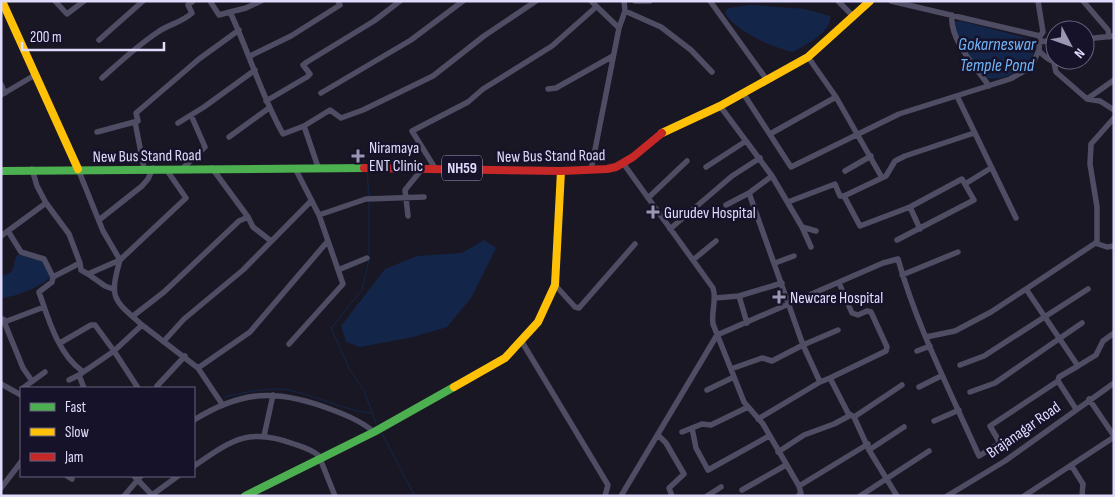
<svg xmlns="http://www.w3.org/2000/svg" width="1115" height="497" viewBox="0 0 1115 497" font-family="'Sofia Sans Condensed',sans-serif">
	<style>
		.water { fill: #132649 }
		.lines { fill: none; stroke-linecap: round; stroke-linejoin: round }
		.stream { stroke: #132649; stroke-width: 1 }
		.street { stroke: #4f4d63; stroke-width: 5.5 }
		.fast { stroke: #4caf50; stroke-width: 8 }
		.slow { stroke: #ffc107; stroke-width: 8 }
		.jam { stroke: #c62828; stroke-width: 8 }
		.poi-dot { fill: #9b96b1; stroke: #161229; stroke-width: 2 }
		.labels { text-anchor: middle; stroke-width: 5; stroke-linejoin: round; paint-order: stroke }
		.shield { fill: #161229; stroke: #a39fbd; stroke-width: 1 }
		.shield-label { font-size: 15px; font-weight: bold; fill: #e0dbfd }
		.poi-label { font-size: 16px; fill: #e0dbfd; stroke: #161229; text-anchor: start }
		.street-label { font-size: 16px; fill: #e0dbfd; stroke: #161229 }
		.water-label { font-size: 18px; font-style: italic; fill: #6fb5f8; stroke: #161229 }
	</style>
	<rect width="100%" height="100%" fill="#1a1724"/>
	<!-- water -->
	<path class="water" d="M751 5 805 9 830 16C832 32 805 45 793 52 774 48 735 31 725 13L728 8Z
		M961 21 1030 39 1034 45 1032 62C1020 71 1001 82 986 78 975 63 955 42 954 22Z
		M484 240 496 248 471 298 447 327 413 337 360 347 346 342 341 326 385 269 417 256 462 253Z
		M28 254 41 259 51 277C40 287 16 297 1 298V276C18 272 11 267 17 255Z"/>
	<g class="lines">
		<!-- stream -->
		<path class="stream" d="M367 172 369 196
			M369 202V256
			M369 260 362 290 331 328 350 370 364 391 376 423
			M224 397C247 392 270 386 293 391 320 397 343 410 371 413
			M382 434 415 496"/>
		<!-- street -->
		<path class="street" d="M55 1 67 14 84 1
			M210 1 219 15 230 12C249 52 261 95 283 134L304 126 318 167
			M591 1 619 28
			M635 1H650
			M710 1 767 80
			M838 1 854 17
			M891 1 1040 36
			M1083 1 1108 30 1109 37
			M625 11 661 27 691 50 712 72
			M230 12 246 8 261 1
			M952 15C949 40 976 67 989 86
			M1085 39 1114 36
			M99 40 143 1
			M1039 42 1055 40
			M1039 51C1051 63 1057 65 1073 60
			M1085 54 1088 52
			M250 56 291 36 340 5 338 1
			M808 57 836 97 881 176
			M1054 63 1056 72 1087 99 1114 80
			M102 78C120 62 138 45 158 32 169 24 181 23 192 13L188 5 193 1
			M1 84 5 93
			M548 89 556 88 613 56
			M321 93 411 40 463 1
			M743 93 791 167 899 114 1010 79 1028 69 1034 61 1039 50 1040 36 1043 32 1038 1
			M1 95 35 75
			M957 96 1016 218
			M1087 99 1100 101 1114 110
			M266 101 307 77 310 74 303 65 307 62 374 21 400 1
			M720 106 772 176 749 193 803 345 820 382 830 378 848 413 854 417 869 450 897 496
			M135 122 144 168
			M178 123 204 107 255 70
			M304 126 330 110 341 118 363 110 433 76 484 36 536 1
			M97 132 138 121 136 113 199 59 239 30
			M770 134 836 97
			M229 137 269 108
			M623 163 713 288C717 300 711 311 713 324L744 402 763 424 799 486 801 494 798 496
			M706 167 746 141
			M183 168 205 147 191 115
			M435 168 412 131 468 102 483 89 552 46 596 7
			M78 169 103 231 120 260C109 299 113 299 142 325L114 351 138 388
			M591 170 619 28 625 11 624 1
			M845 171 871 156
			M772 176 802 227 816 231
			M965 184 991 168
			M844 196 860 226 910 207 962 179 974 200 897 240
			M648 198 687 161
			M788 202 835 184 840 196H844L886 176 895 161 905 156 974 133
			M46 203 69 234 80 263
			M726 205 749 193
			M910 207 920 229
			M319 215 366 199 424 197
			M408 216 405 190 422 169
			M248 217 253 227 271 241
			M99 220 142 186 148 179 153 168
			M802 227 811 247
			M670 229 732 176 760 158
			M8 231 21 252 44 259 53 277 80 263 81 270 88 274 120 260 186 198 166 169
			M1 236 46 203 37 186 32 169
			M1095 243 1107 247 1114 246
			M693 260 716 241
			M775 263 794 256
			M338 270 367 258
			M88 274 105 286 113 289
			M902 275 958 252
			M53 277 52 282 39 292C48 318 58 354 82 371
			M555 285 575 307 579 308 635 244
			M1026 289 1097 242V207L1090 164 1091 144 1114 118
			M715 298 739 296
			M133 316 164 292 239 221 248 217 212 168
			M2 319 7 321 44 307
			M3 319 23 368 32 381
			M747 323 739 296 782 283
			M142 325 198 368 222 404
			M926 337 955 331 991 312 1026 289 1078 366 1059 377 1058 381 1076 409
			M164 341 184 319 243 270 311 201
			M522 342 608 485 605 496
			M60 343 91 325H95L114 351 79 375 84 388
			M289 344 343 284 319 215 295 168
			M917 351 930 346
			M960 365 984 356 1088 289
			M1078 366 1096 355 1103 341 1114 333
			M198 368 250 332 327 242
			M731 369 762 358 772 361 803 345 838 330
			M830 378 886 351 887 347 871 312 867 311 858 315 852 313 839 283
			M69 380 79 375
			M1 384 21 395
			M157 386 185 356
			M919 387 941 376
			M23 388 45 372
			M707 390 734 377
			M970 392 995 383 1082 323
			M1089 399 1114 436
			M854 417 902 385
			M758 419 820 382
			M194 420C242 390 277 389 330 409 346 415 361 421 374 432
			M934 421 959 410
			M692 428 696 448 708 470 769 436
			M682 432 702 424 711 425 748 407
			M658 435 666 443 684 474 669 488 672 496
			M264 436 273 395
			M869 450 904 427
			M778 452 804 435 834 424 849 416
			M1071 465 1083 484 1082 496
			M194 466C232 440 248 427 294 444 303 447 313 450 319 456L335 496
			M67 476 72 479
			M134 476 153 496
			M799 486 868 444
			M1 488 21 462
			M742 490 786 465
			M152 495 178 476
			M124 496 141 476
			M621 496 717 335 883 263 898 259C917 327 950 391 979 456L1000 443 990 426 1058 381
			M707 496 721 487
			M860 496 929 451
			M947 496 1005 461 1114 383
			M1024 496 1114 437"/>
		<!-- fast -->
		<path class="fast" d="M1 171 364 168
			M245 496 374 432 454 387"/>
		<!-- slow -->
		<path class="slow" d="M2 1 78 169
			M662 133 720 106 808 57 870 1
			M454 387 505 358 538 322 555 285 561 171"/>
		<!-- jam -->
		<path class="jam" d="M364 168 561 171 607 169 616 167 633 157 662 133"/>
	</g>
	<!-- markers -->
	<g class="poi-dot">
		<path d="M355.5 148.5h5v5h5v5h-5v5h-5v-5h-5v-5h5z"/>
		<path d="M650.5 204.5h5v5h5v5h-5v5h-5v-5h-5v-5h5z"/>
		<path d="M776.5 289.5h5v5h5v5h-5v5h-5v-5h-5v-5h5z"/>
	</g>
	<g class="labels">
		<!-- shield labels -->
		<rect class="shield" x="442" y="155.5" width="40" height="25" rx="4"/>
		<g class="shield-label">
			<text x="462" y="173">NH59</text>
		</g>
		<!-- poi labels -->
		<g class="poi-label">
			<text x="369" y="153">Niramaya<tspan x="369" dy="18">ENT Clinic</tspan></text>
			<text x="664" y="218">Gurudev Hospital</text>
			<text x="790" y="303">Newcare Hospital</text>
		</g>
		<!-- street labels -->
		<g class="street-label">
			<text transform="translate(147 155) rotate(-1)" y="6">New Bus Stand Road</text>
			<text transform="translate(551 155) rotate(-1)" y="6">New Bus Stand Road</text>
			<text transform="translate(1023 429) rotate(-35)" y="6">Brajanagar Road</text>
		</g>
		<!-- water labels -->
		<g class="water-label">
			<text x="997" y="50">Gokarneswar<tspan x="997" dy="21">Temple Pond</tspan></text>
		</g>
	</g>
	<!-- border -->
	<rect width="1115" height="497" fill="none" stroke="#e0dbfd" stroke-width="5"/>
	<!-- legend -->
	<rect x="20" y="387" width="175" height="90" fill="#161229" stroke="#67627e"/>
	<rect x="30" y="403" width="25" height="8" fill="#4caf50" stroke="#67627e"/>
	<text x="65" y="412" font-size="15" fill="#e0dbfd">Fast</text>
	<rect x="30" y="428" width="25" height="8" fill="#ffc107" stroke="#67627e"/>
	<text x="65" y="437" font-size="15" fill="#e0dbfd">Slow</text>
	<rect x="30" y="453" width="25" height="8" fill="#c62828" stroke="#67627e"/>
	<text x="65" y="462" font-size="15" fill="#e0dbfd">Jam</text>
	<!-- north arrow -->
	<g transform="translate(1070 45) rotate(131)"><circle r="24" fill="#161229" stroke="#67627e"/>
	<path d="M0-4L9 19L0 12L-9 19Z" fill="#9b96b1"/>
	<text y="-8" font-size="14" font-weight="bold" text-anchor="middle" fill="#e0dbfd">N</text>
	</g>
	<!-- scale -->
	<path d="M22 42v8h142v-8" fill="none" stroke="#e0dbfd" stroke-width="2.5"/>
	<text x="30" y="42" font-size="15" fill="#e0dbfd" stroke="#161229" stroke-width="4" paint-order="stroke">200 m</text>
</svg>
